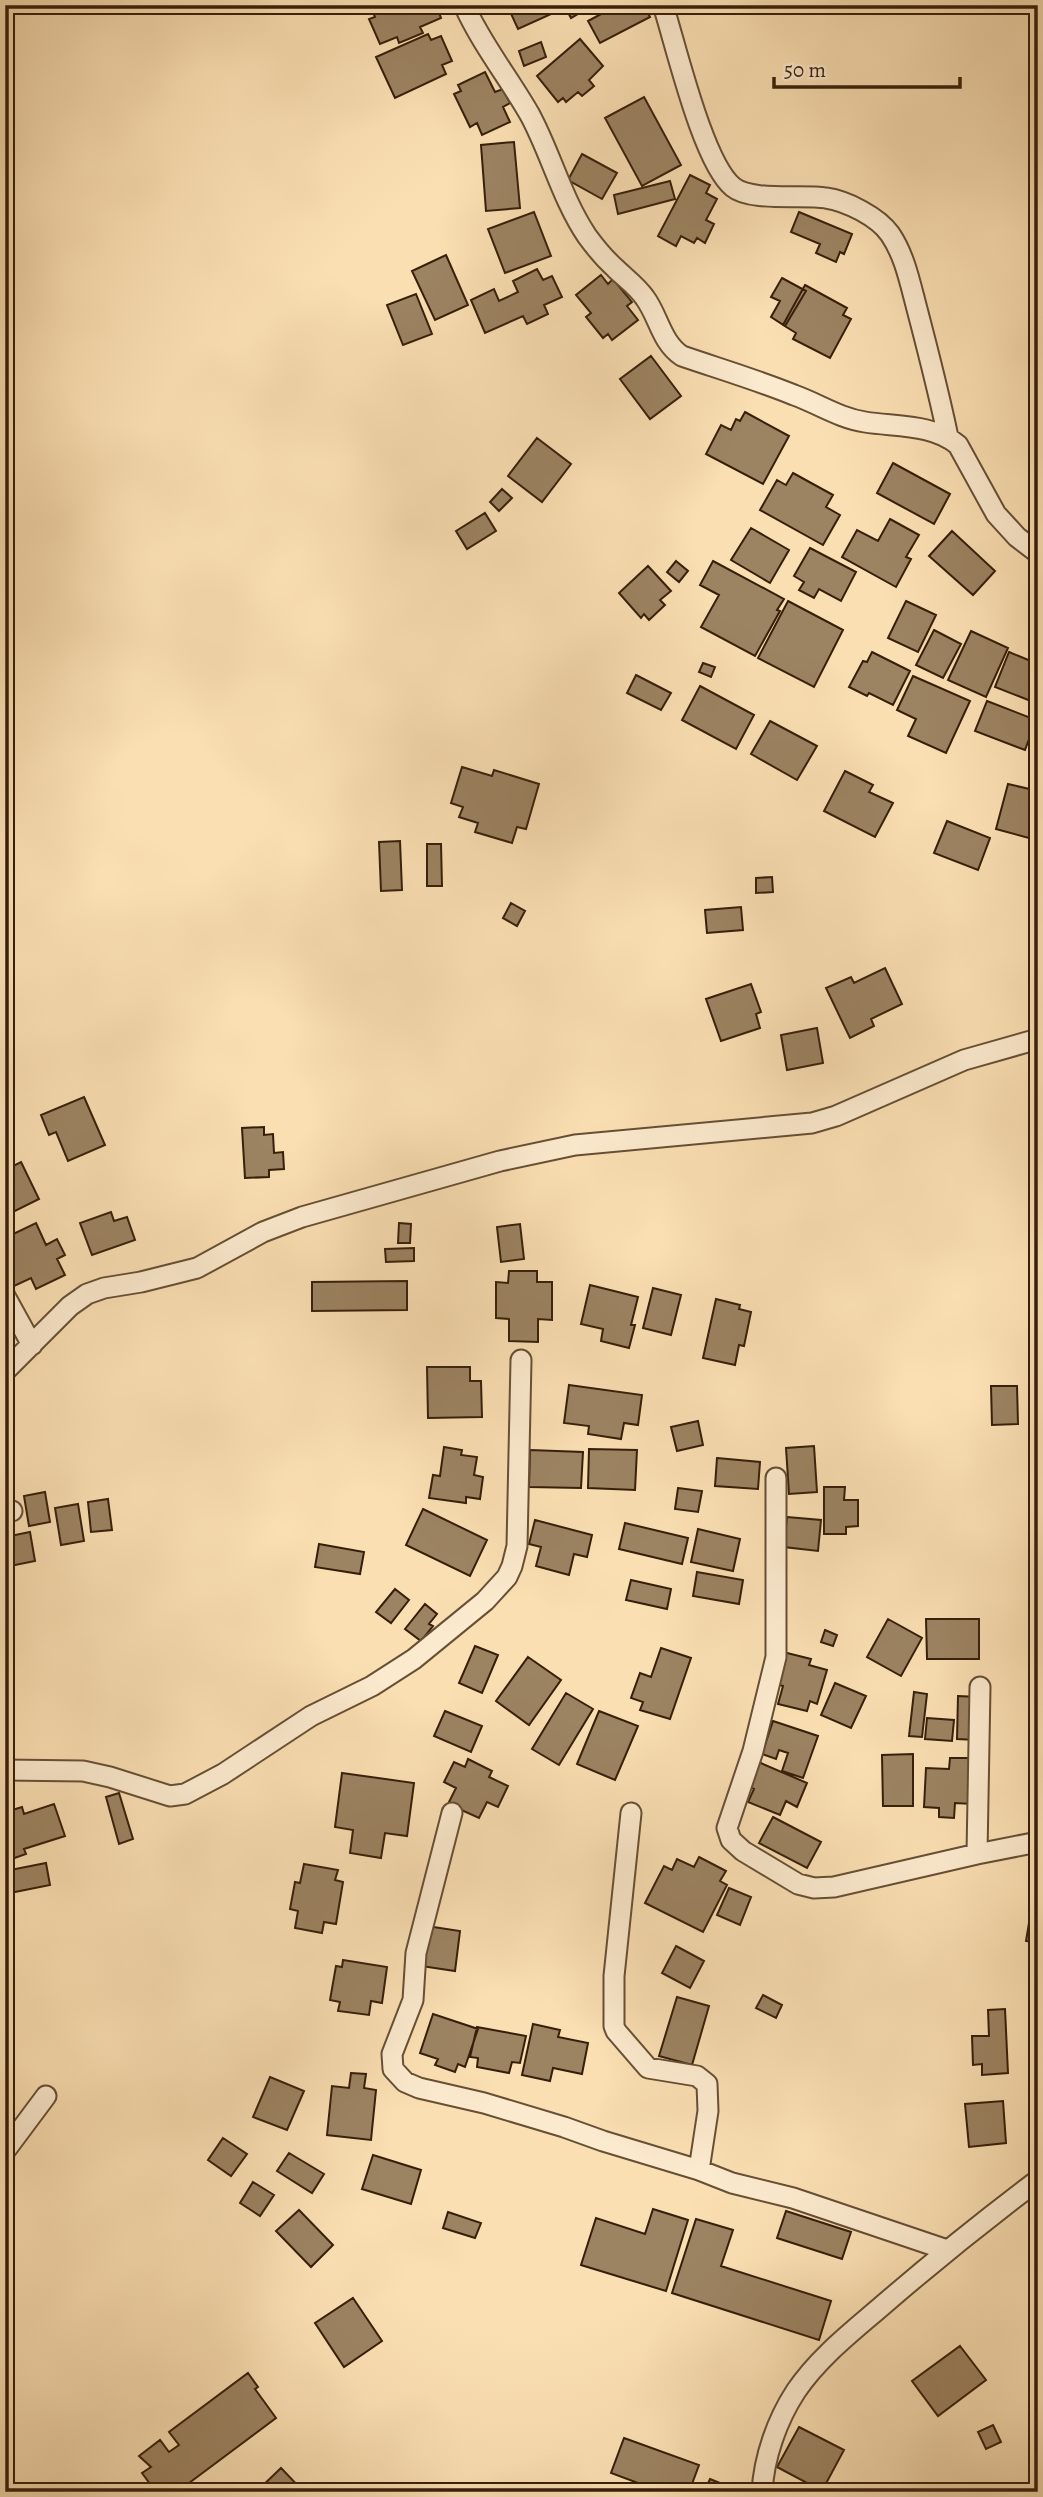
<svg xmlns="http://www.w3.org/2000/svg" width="1043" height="2497" viewBox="0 0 1043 2497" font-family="Alegreya,serif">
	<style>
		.building { fill: #9c8362; stroke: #361f0a; stroke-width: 2 }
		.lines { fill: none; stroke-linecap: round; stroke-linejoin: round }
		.minor-casing { stroke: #674f34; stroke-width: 23 }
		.minor { stroke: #fceace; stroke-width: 19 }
	</style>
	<rect width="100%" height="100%" fill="#fadfb3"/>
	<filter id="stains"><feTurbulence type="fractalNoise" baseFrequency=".00286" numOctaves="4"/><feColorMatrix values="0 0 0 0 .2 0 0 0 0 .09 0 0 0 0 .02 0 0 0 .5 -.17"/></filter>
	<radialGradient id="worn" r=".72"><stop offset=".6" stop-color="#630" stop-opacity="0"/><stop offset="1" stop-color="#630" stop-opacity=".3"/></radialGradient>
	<!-- building -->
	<path class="building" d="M370 5H436L441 18 420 27 423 33 399 43 397 37 380 44 369 19 375 17Z
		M507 5H558L560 10 518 29Z
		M564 5H593L571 18Z
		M618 5H644L650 17 600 43 588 21Z
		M428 34 431 40 441 36 452 61 442 65 446 74 395 98 376 57Z
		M580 39 603 66 589 80 594 86 582 96 578 92 566 102 563 98 558 102 537 76Z
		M541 42 546 57 524 66 519 51Z
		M485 72 495 92 503 89 510 103 503 107 510 122 482 135 477 123 470 127 454 94 461 91 458 85Z
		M644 97 681 165 642 186 605 118Z
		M514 142 520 208 486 211 481 145Z
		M582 154 617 173 602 199 568 180Z
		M690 175 710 185 706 193 717 199 706 220 714 224 705 243 697 238 694 243 681 236 676 246 658 236Z
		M670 181 675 199 618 214 614 195Z
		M534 212 551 256 505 273 488 229Z
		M799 212 852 234 844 254 840 252 836 262 816 253 820 244 791 232Z
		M446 255 468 305 435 320 412 271Z
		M537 269 543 280 552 276 562 297 544 305 548 314 527 324 523 316 485 333 471 300 494 289 499 301 518 292 513 281Z
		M601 275 608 284 613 279 632 302 627 306 638 320 612 340 608 334 603 338 586 317 591 313 576 295Z
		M782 278 806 291 785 326 771 317 780 301 771 297Z
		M805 285 847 308 843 315 851 319 830 358 793 339 796 333 783 325Z
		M416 294 432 334 403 345 387 305Z
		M651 356 681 396 650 419 620 379Z
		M745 412 789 436 763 484 706 454 721 425 731 430 736 419 740 421Z
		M537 438 571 464 542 502 508 476Z
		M893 463 950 494 934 524 877 493Z
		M793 473 833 495 826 507 840 515 823 545 760 510 777 480 786 485Z
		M502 489 512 498 499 511 490 502Z
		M485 513 496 531 467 549 456 531Z
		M890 519 919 535 906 557 911 559 896 587 842 557 857 530 878 541Z
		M751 528 789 550 770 583 731 560Z
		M952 531 995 571 973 595 929 556Z
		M810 548 856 572 841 601 819 589 814 598 799 590 804 582 794 576Z
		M676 561 688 571 679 582 667 572Z
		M713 561 784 599 777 610 780 611 755 656 701 627 719 595 700 585Z
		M648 566 671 591 660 600 665 605 649 620 644 614 641 618 619 593Z
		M788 601 843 630 814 687 758 658Z
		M906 601 936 615 918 652 888 638Z
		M934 630 961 644 943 678 916 665Z
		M971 631 1008 648 986 697 948 680Z
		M872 652 910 671 893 705 869 693 867 696 849 687 863 661 867 662Z
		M1009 652 1038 664 1036 703 995 687Z
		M703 663 715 667 711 677 699 672Z
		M636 675 671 693 661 710 627 693Z
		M913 676 970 701 946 753 908 736 916 719 897 710Z
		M700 686 754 715 736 749 682 720Z
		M987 701 1036 720 1025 750 975 731Z
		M770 721 817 746 797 780 751 754Z
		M462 767 492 776 494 770 539 784 526 829 517 827 512 843 475 832 478 823 459 817 463 807 451 803Z
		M845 771 873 785 869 792 893 803 875 837 824 811Z
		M1008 784 1038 791V818L1034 817 1029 838 996 829Z
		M947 821 990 838 978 870 934 853Z
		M400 841 402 890 381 891 379 842Z
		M427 844H441L442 886H427Z
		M772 877 773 892 756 893V878Z
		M511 903 525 911 517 926 503 918Z
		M741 907 743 930 707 933 705 910Z
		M885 968 902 1004 871 1019 874 1026 850 1038 826 988 851 977 854 983Z
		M751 984 761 1012 756 1014 760 1028 721 1041 706 999Z
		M817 1028 823 1063 787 1070 781 1035Z
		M84 1097 105 1145 68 1161 56 1132 49 1135 41 1115Z
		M264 1127V1135L273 1134 274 1153 283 1152 284 1169 269 1170V1177L245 1178 242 1128Z
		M21 1162 39 1199 5 1216V1170Z
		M111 1212 114 1221 127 1217 135 1240 92 1255 80 1223Z
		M36 1223 46 1245 57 1239 65 1255 57 1259 65 1275 36 1289 31 1278 12 1287 5 1273V1238Z
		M399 1223 411 1224 410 1243H398Z
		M520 1224 524 1259 501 1262 497 1227Z
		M414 1248V1261L386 1262 385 1249Z
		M509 1271H537V1282H552V1320L538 1319V1342L509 1341V1319L496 1318V1282L508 1283Z
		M407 1281V1310L312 1311V1282Z
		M590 1285 638 1297 631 1325H635L629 1348 601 1341 603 1329 581 1324Z
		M653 1288 681 1295 671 1335 643 1328Z
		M716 1299 740 1305 739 1309 751 1312 744 1346 739 1345 735 1365 703 1358Z
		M12 1324 15 1333 5 1337V1326Z
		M427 1367H470V1381H481L482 1417 428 1418Z
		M569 1385 642 1395 638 1425 624 1423 621 1439 588 1434 589 1426 564 1423Z
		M991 1386H1017L1018 1424 992 1425Z
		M698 1421 703 1445 677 1451 671 1427Z
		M814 1446 817 1492 789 1494 786 1448Z
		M444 1447 462 1450 461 1455 477 1457 474 1475 483 1477 480 1499 466 1497V1503L429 1498 433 1475 440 1476Z
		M589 1449 637 1450 635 1490 588 1488Z
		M530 1450 583 1452 581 1488 529 1487Z
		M717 1458 760 1462 758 1489 715 1486Z
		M824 1487H845L844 1500H858V1526L846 1527V1534H824Z
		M678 1488 702 1491 698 1512 675 1509Z
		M45 1492 50 1522 29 1526 24 1496Z
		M108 1499 112 1530 91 1532 88 1502Z
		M78 1504 84 1541 61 1545 55 1508Z
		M423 1509 487 1540 470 1576 406 1545Z
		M787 1517 821 1520 818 1551 784 1547Z
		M535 1520 592 1535 587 1557 574 1554 569 1575 536 1566 541 1547 529 1544Z
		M625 1523 688 1538 682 1564 619 1549Z
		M698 1529 740 1539 733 1571 691 1562Z
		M30 1532 35 1561 5 1567V1537Z
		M319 1544 364 1552 360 1574 315 1567Z
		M697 1572 743 1580 739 1604 693 1596Z
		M631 1580 671 1589 667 1609 626 1600Z
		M395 1589 409 1600 391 1623 376 1612Z
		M425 1604 437 1614 429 1624 433 1626 421 1641 405 1629Z
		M888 1619 922 1638 901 1676 867 1657Z
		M926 1619H979V1659H927Z
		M825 1630 837 1635 833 1646 821 1642Z
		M475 1646 498 1655 482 1693 459 1683Z
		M661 1648 691 1658 670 1719 640 1710 643 1702 631 1698 640 1673 651 1677Z
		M783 1652 811 1659 809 1665 827 1670 817 1704 810 1701 807 1711 778 1704 783 1686 775 1684Z
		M528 1657 561 1680 529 1725 496 1701Z
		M835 1683 866 1696 851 1728 821 1715Z
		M914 1692 927 1694 922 1737 909 1736Z
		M566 1693 593 1709 559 1765 532 1749Z
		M958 1696 978 1697 977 1740 957 1739Z
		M445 1711 482 1726 471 1752 434 1736Z
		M599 1711 638 1726 615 1780 577 1764Z
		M927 1718 954 1720 952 1741 925 1739Z
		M773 1721 818 1736 803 1778 782 1771 788 1753 779 1750 776 1759 762 1754Z
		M913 1754V1806H883L882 1755Z
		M950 1758H975L973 1804 955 1803 954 1818 939 1817V1808L924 1807 926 1768 949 1769Z
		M468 1759 492 1771 489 1777 508 1786 498 1807 487 1802 479 1818 448 1804 456 1788 444 1782 454 1762 465 1767Z
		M756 1761 807 1783 797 1807 786 1801 780 1815 748 1802 754 1789 745 1785Z
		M342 1773 414 1783 407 1836 385 1833 381 1858 350 1853 353 1830 335 1827Z
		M119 1793 133 1839 119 1844 106 1797Z
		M54 1804 65 1836 24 1849 26 1854 6 1861 5 1821 8 1820 6 1812 22 1807 24 1814Z
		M773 1817 821 1842 807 1868 759 1843Z
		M699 1857 726 1871 720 1881 727 1885 703 1932 645 1903 664 1866 672 1870 677 1859 694 1867Z
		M46 1863 50 1885 5 1894V1871Z
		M304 1864 338 1870 335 1880 343 1882 336 1924 324 1922 322 1933 295 1928 298 1911 290 1909 295 1882 300 1883Z
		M729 1888 751 1897 740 1925 717 1915Z
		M1031 1911 1038 1912V1943L1026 1941Z
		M427 1926 460 1931 455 1971 421 1966Z
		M676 1946 704 1961 690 1988 662 1973Z
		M343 1960 387 1967 382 2003 371 2001 369 2015 338 2011 340 2002 330 2000 336 1966 342 1967Z
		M763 1995 782 2005 776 2018 756 2008Z
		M677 1997 709 2006 692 2065 659 2056Z
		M1005 2009 1008 2073 982 2075V2064L973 2065 972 2036H989L988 2010Z
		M433 2014 478 2029 465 2067 458 2064 455 2072 435 2065 438 2059 420 2053Z
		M533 2024 560 2030 558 2037 588 2043 582 2074 553 2068 550 2081 522 2075Z
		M477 2027 526 2036 520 2063 512 2062 509 2073 477 2067 478 2058 470 2057Z
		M351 2073 366 2074 364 2088 376 2090 371 2140 327 2135 332 2086 349 2088Z
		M270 2077 304 2091 287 2130 253 2117Z
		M1003 2101 1006 2143 969 2147 965 2104Z
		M223 2138 247 2154 231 2176 208 2160Z
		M289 2153 324 2174 312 2193 277 2171Z
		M373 2155 421 2170 411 2204 362 2189Z
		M253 2182 274 2195 260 2216 240 2203Z
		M653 2209 688 2220 666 2291 581 2265 596 2218 645 2234Z
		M299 2210 333 2245 311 2267 276 2231Z
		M786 2211 851 2232 842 2259 777 2238Z
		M448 2212 481 2223 475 2238 443 2228Z
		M696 2219 733 2230 721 2266 831 2301 819 2340 672 2293Z
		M353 2298 382 2341 344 2367 315 2323Z
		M960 2346 986 2380 938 2416 912 2381Z
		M248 2373 258 2387 255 2389 276 2418 177 2492H156L142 2473 151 2467 139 2456 160 2440 169 2452 179 2445 169 2432Z
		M993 2425 1001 2442 986 2449 978 2432Z
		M799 2427 844 2450 822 2491 777 2467Z
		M624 2438 699 2465 689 2492H662L611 2473Z
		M281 2468 304 2492H256Z
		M710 2479 742 2492H704Z"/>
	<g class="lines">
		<!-- minor casing -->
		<g class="minor-casing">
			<path id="minor" d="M464 5C482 45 509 78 530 115 551 154 562 199 587 236 595 247 605 259 615 268 625 278 637 286 645 298 659 317 661 342 682 356 720 369 757 380 794 395 819 404 839 418 865 422 896 427 933 424 958 445L996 514 1017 537 1038 553
				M663 5C676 46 703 163 733 187 751 202 803 194 826 198 847 201 878 217 890 234 905 256 910 283 917 309 928 351 939 394 948 437
				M5 1296 32 1345
				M5 1371 70 1306 87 1294 104 1288 141 1282 197 1268 263 1232 302 1217 500 1161 575 1145 812 1123 836 1116 964 1060 1038 1039
				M776 1478V1657L753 1751 727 1828 731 1840 743 1851 798 1884 814 1888 834 1887 977 1854 1038 1842
				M5 1509 12 1511
				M5 1770 83 1771 110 1777 170 1796 185 1794 223 1774 311 1716 372 1686 414 1659 485 1601 507 1577 512 1566 517 1546 521 1360
				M452 1813 416 1953 413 2000 392 2054 393 2069 405 2082 419 2088 484 2103 564 2127 603 2141 699 2170 732 2183 793 2198 947 2250
				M631 1813 614 1976V2026L616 2031 648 2068 697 2076 707 2084 708 2111 699 2170
				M977 1854 980 1687
				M5 2151 46 2096
				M762 2492C764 2457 777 2420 796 2391 819 2357 853 2331 883 2305 934 2261 985 2220 1038 2180"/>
		</g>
		<!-- minor -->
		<use href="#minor" class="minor"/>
	</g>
	<!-- margin -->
	<rect width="1043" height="2497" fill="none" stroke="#fadfb3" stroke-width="28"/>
	<rect x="7" y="7" width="1029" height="2483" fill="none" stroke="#361f0a" stroke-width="3.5"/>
	<rect x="14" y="14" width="1015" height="2469" fill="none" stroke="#361f0a" stroke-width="2"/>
	<!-- scale -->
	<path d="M774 77v10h186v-10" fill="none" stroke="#361f0a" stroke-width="3.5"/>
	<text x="784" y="77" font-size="21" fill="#361f0a" stroke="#fceace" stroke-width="5" paint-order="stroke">50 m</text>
	<rect width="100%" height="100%" filter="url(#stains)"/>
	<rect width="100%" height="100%" fill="url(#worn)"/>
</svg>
